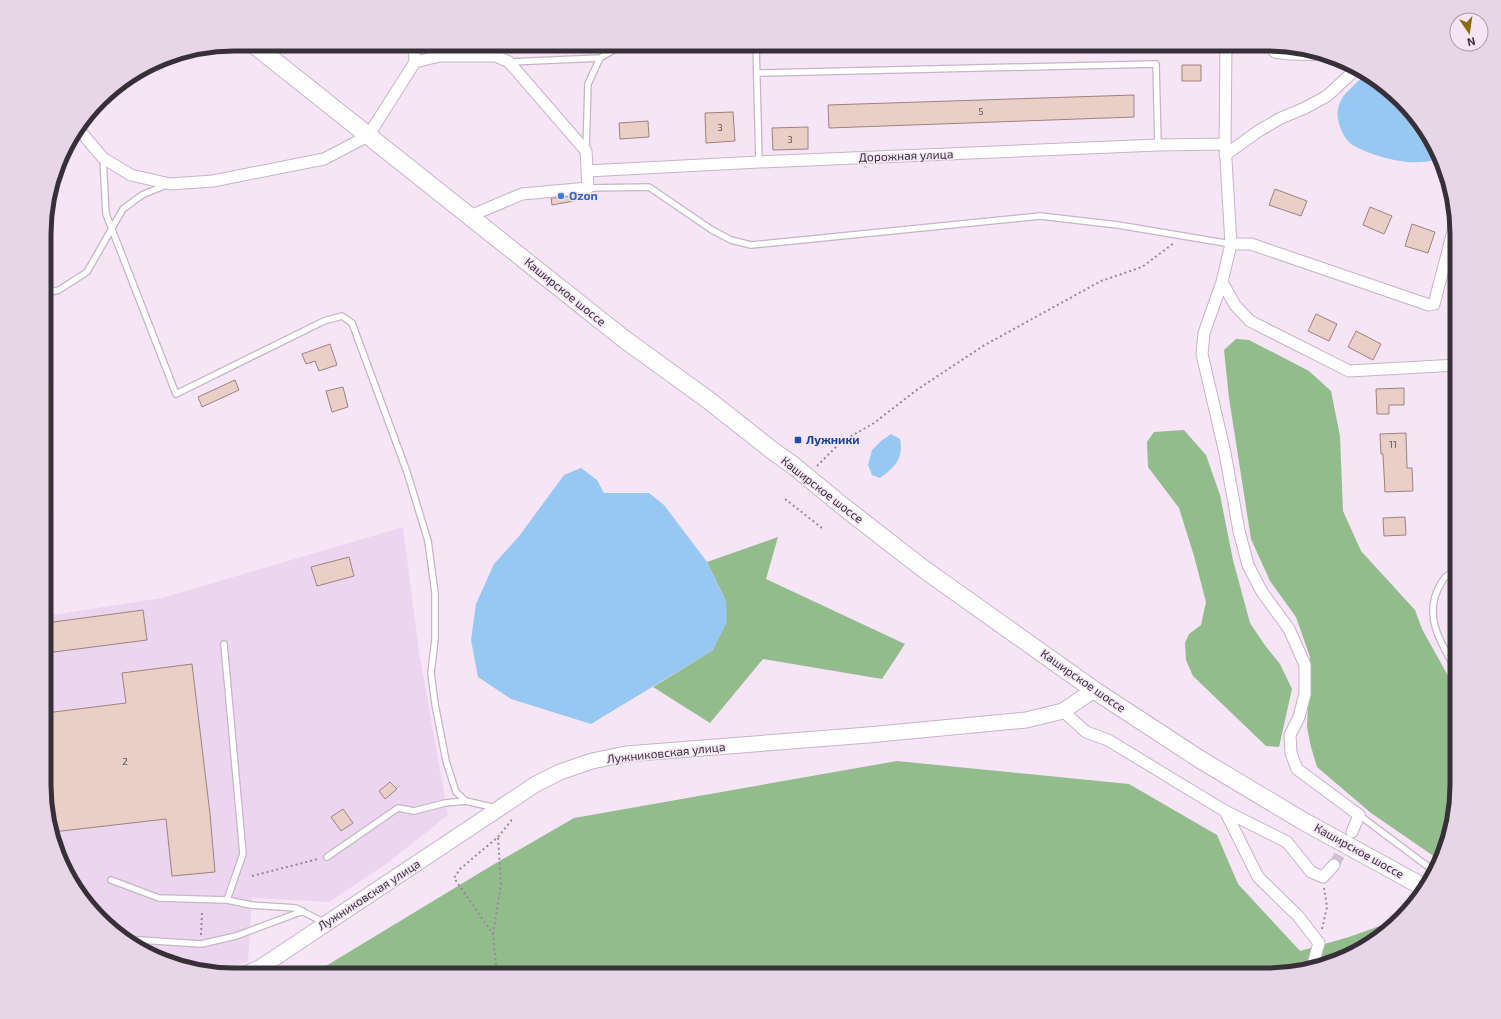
<svg xmlns="http://www.w3.org/2000/svg" width="1501" height="1019" viewBox="0 0 1501 1019" font-family="'Exo 2',sans-serif">
	<style>
		.built { fill: #ecd6ef }
		.forest { fill: #93bc8d }
		.water { fill: #96c8f2 }
		.building { fill: #e9cfc7; stroke: #9c837c }
		.lines { fill: none; stroke-linecap: round; stroke-linejoin: round }
		.street-tunnel { stroke: #d0c0d1; stroke-width: 11; stroke-dasharray: 11 5.5; stroke-linecap: butt }
		.lane-casing { stroke: #c5b5c7; stroke-width: 8 }
		.street-casing { stroke: #c5b5c7; stroke-width: 13 }
		.secondary-casing { stroke: #c5b5c7; stroke-width: 17 }
		.primary-casing { stroke: #c5b5c7; stroke-width: 19 }
		.path { stroke: #968997; stroke-width: 2; stroke-dasharray: 2 3; stroke-linecap: butt }
		.lane { stroke: #fff; stroke-width: 5.5 }
		.street { stroke: #fff; stroke-width: 11 }
		.secondary { stroke: #fff; stroke-width: 15 }
		.primary { stroke: #fff; stroke-width: 17 }
		.shop-dot { fill: #3f7fe0; stroke: #f6e4f7; stroke-width: 1.5 }
		.transit-dot { fill: #1a4fb4; stroke: #f6e4f7; stroke-width: 1.5 }
		.labels { text-anchor: middle; stroke-width: 3; stroke-linejoin: round; paint-order: stroke }
		.number-label { font-size: 10px; fill: #64585c }
		.street-label { font-size: 12px; fill: #373038; stroke: #f6e4f7 }
		.shop-label { font-size: 12px; font-weight: bold; fill: #366cbe; stroke: #f6e4f7; text-anchor: start }
		.transit-label { font-size: 12px; font-weight: bold; fill: #164399; stroke: #f6e4f7; text-anchor: start }
		.rim { fill: none; stroke: #373038; stroke-width: 5 }
	</style>
	<rect width="100%" height="100%" fill="#f6e4f7"/>
	<!-- built -->
	<path class="built" d="M403 527 419 652 448 815 386 864 329 902 252 898 248 961 228 969 204 971 173 965 119 936 69 880 46 809V616L162 598Z"/>
	<!-- forest -->
	<path class="forest" d="M1236 339 1249 340 1309 371 1331 391 1340 436 1343 511 1361 551 1415 610 1422 629 1457 692V797L1447 846 1440 858 1435 857 1371 813 1317 767 1311 747 1307 727 1310 657 1296 617 1270 581 1251 539 1229 398 1224 350Z
		M1184 430 1206 455 1220 495 1233 560 1250 623 1264 644 1280 664 1292 689 1279 747 1266 746 1193 676 1186 660 1185 643 1189 634 1201 625 1206 602 1194 556 1179 508 1148 467 1147 442 1154 432Z
		M778 537 766 579 905 644 882 679 763 659 710 723 653 687 713 650 726 601 707 562Z
		M897 761 1129 784 1217 835 1238 884 1300 951 1349 937 1391 922 1351 955 1267 975H311L491 866 574 818Z"/>
	<!-- water -->
	<path class="water" d="M1368 76 1382 83 1437 150 1439 158C1417 169 1372 157 1351 144 1344 138 1340 128 1338 120 1336 110 1340 99 1347 92 1354 86 1359 78 1368 76Z
		M891 434 900 439C904 458 895 467 880 478L872 475 868 465 872 450 881 441Z
		M581 468 597 480 604 493H649L664 505 707 562 726 601 727 622 713 650 591 724 511 699 478 677 471 640 476 604 494 564 520 535 564 475Z"/>
	<!-- building -->
	<path class="building" d="M1182 65H1201V81H1182Z
		M1134 95V117L829 128 828 105Z
		M733 112 735 141 706 143 705 113Z
		M648 121 649 137 620 139 619 123Z
		M808 127V149L773 150 772 128Z
		M1275 189 1307 201 1301 216 1269 205Z
		M578 196 579 200 552 205 551 198Z
		M1370 207 1392 216 1384 234 1363 225Z
		M1412 224 1435 232 1428 253 1405 246Z
		M1316 314 1337 324 1329 341 1308 331Z
		M1356 331 1381 344 1373 360 1348 347Z
		M330 344 337 365 319 371 315 361 306 364 302 354Z
		M235 380 239 390 202 407 198 397Z
		M343 387 348 407 332 412 326 391Z
		M1404 388V405H1389V414H1377L1376 389Z
		M1406 433 1407 468H1412L1413 491 1385 492 1383 454H1381L1380 434Z
		M1405 517 1406 535 1384 536 1383 518Z
		M349 557 354 576 317 586 311 567Z
		M143 610 147 640 46 653V623Z
		M192 664 210 814 215 872 172 876 166 819 53 832 46 809V713L126 703 122 673Z
		M390 782 397 789 385 799 379 791Z
		M343 809 353 823 341 831 331 817Z"/>
	<g class="lines">
		<!-- street-tunnel -->
		<path class="street-tunnel" d="M1334 865 1348 840"/>
		<!-- lane casing -->
		<g class="lane-casing">
			<path id="lane" d="M756 44 759 162
				M510 62 600 58
				M757 73 1156 64 1158 145
				M586 150 588 84 600 58 617 48 634 44
				M103 159 106 214 176 394 324 321 342 316 352 323 407 472 428 541 435 593V639L431 673 435 704 446 761 456 792 466 801 496 808
				M588 188 649 187 712 230 731 240 751 245 1040 216 1118 225 1231 244
				M46 293 59 290 87 272 123 209 142 195 166 185
				M1457 570C1445 576 1444 577 1438 589 1424 619 1442 645 1457 671
				M224 644 243 854 227 900 251 905 296 908 325 923
				M1359 815 1434 871
				M327 857 398 808 414 811 445 803 466 801
				M111 880 159 898 227 900
				M125 939 201 944 236 936 303 911"/>
		</g>
		<!-- street casing -->
		<g class="street-casing">
			<path id="street" d="M1226 44 1225 144 1231 244 1222 282 1235 305 1250 321 1349 371 1457 365
				M1268 44 1275 52 1289 54 1330 55
				M415 62 440 56H496L509 62 586 151 588 188 522 194 470 216
				M80 129 81 132 103 158 131 175 170 184 213 181 324 159 368 136 415 62 414 44
				M1225 155 1260 130 1281 118 1305 108 1327 96 1356 69
				M587 171 759 162 1158 145 1225 144
				M1231 244H1251L1429 305 1434 304 1456 220
				M1222 282 1204 333 1202 354 1225 453 1239 531 1248 565 1262 592 1289 629 1305 665V694L1299 717 1290 735 1291 753 1297 769 1359 815 1352 832
				M1063 711 1086 732 1108 740 1225 811 1287 842 1311 872 1323 877 1334 865
				M1225 811 1258 877 1298 916 1319 943 1313 964"/>
		</g>
		<!-- secondary casing -->
		<g class="secondary-casing">
			<path id="secondary" d="M243 975 261 967 536 784 560 772 592 761 626 754 868 735 1026 720 1063 711 1094 690"/>
		</g>
		<!-- primary casing -->
		<g class="primary-casing">
			<path id="primary" d="M253 44 624 339 707 399 773 451 794 466 845 508 925 570 1094 690 1201 760 1303 821 1425 888"/>
		</g>
		<!-- path -->
		<path class="path" d="M817 466 841 442 874 423 918 389 983 346 1101 281 1142 267 1174 243
			M785 499 822 528
			M252 876 318 859
			M1322 929 1327 907 1324 888
			M493 934 501 884 498 837
			M201 935 202 912
			M497 975 493 934 454 878 460 869 498 837 511 821V818"/>
		<!-- lane -->
		<use href="#lane" class="lane"/>
		<!-- street -->
		<use href="#street" class="street"/>
		<!-- secondary -->
		<use href="#secondary" class="secondary"/>
		<!-- primary -->
		<use href="#primary" class="primary"/>
	</g>
	<!-- markers -->
	<circle class="shop-dot" cx="561" cy="196" r="4"/>
	<rect class="transit-dot" x="794" y="436" width="8" height="8" rx="2"/>
	<g class="labels">
		<!-- number labels -->
		<g class="number-label">
			<text x="981" y="115">5</text>
			<text x="720" y="131">3</text>
			<text x="790" y="143">3</text>
			<text x="1393" y="448">11</text>
			<text x="125" y="765">2</text>
		</g>
		<!-- street labels -->
		<g class="street-label">
			<text transform="translate(906 156) rotate(-2)" y="4">Дорожная улица</text>
			<text transform="translate(565 292) rotate(39)" y="4">Каширское шоссе</text>
			<text transform="translate(822 490) rotate(38)" y="4">Каширское шоссе</text>
			<text transform="translate(1083 681) rotate(35)" y="4">Каширское шоссе</text>
			<text transform="translate(666 753) rotate(-6)" y="4">Лужниковская улица</text>
			<text transform="translate(1359 851) rotate(29)" y="4">Каширское шоссе</text>
			<text transform="translate(369 895) rotate(-33)" y="4">Лужниковская улица</text>
		</g>
		<!-- shop labels -->
		<g class="shop-label">
			<text x="569" y="200">Ozon</text>
		</g>
		<!-- transit labels -->
		<g class="transit-label">
			<text x="806" y="444">Лужники</text>
		</g>
	</g>
	<!-- crop -->
	<path d="M0 0H1501V1019H0ZM234 51H1267A183 183 0 0 1 1450 234V785A183 183 0 0 1 1267 968H234A183 183 0 0 1 51 785V234A183 183 0 0 1 234 51Z" fill="#e7d6e8" fill-rule="evenodd"/>
	<path class="rim" d="M234 51H1267A183 183 0 0 1 1450 234V785A183 183 0 0 1 1267 968H234A183 183 0 0 1 51 785V234A183 183 0 0 1 234 51Z"/>
	<!-- north arrow -->
	<g transform="translate(1469 32) rotate(167)"><circle r="19" fill="#f6e4f7" stroke="#aa9cab"/>
	<path d="M0-3L7 15L0 10L-7 15Z" fill="#896e0e"/>
	<text y="-6" font-size="11" font-weight="bold" text-anchor="middle" fill="#373038">N</text>
	</g>
</svg>
